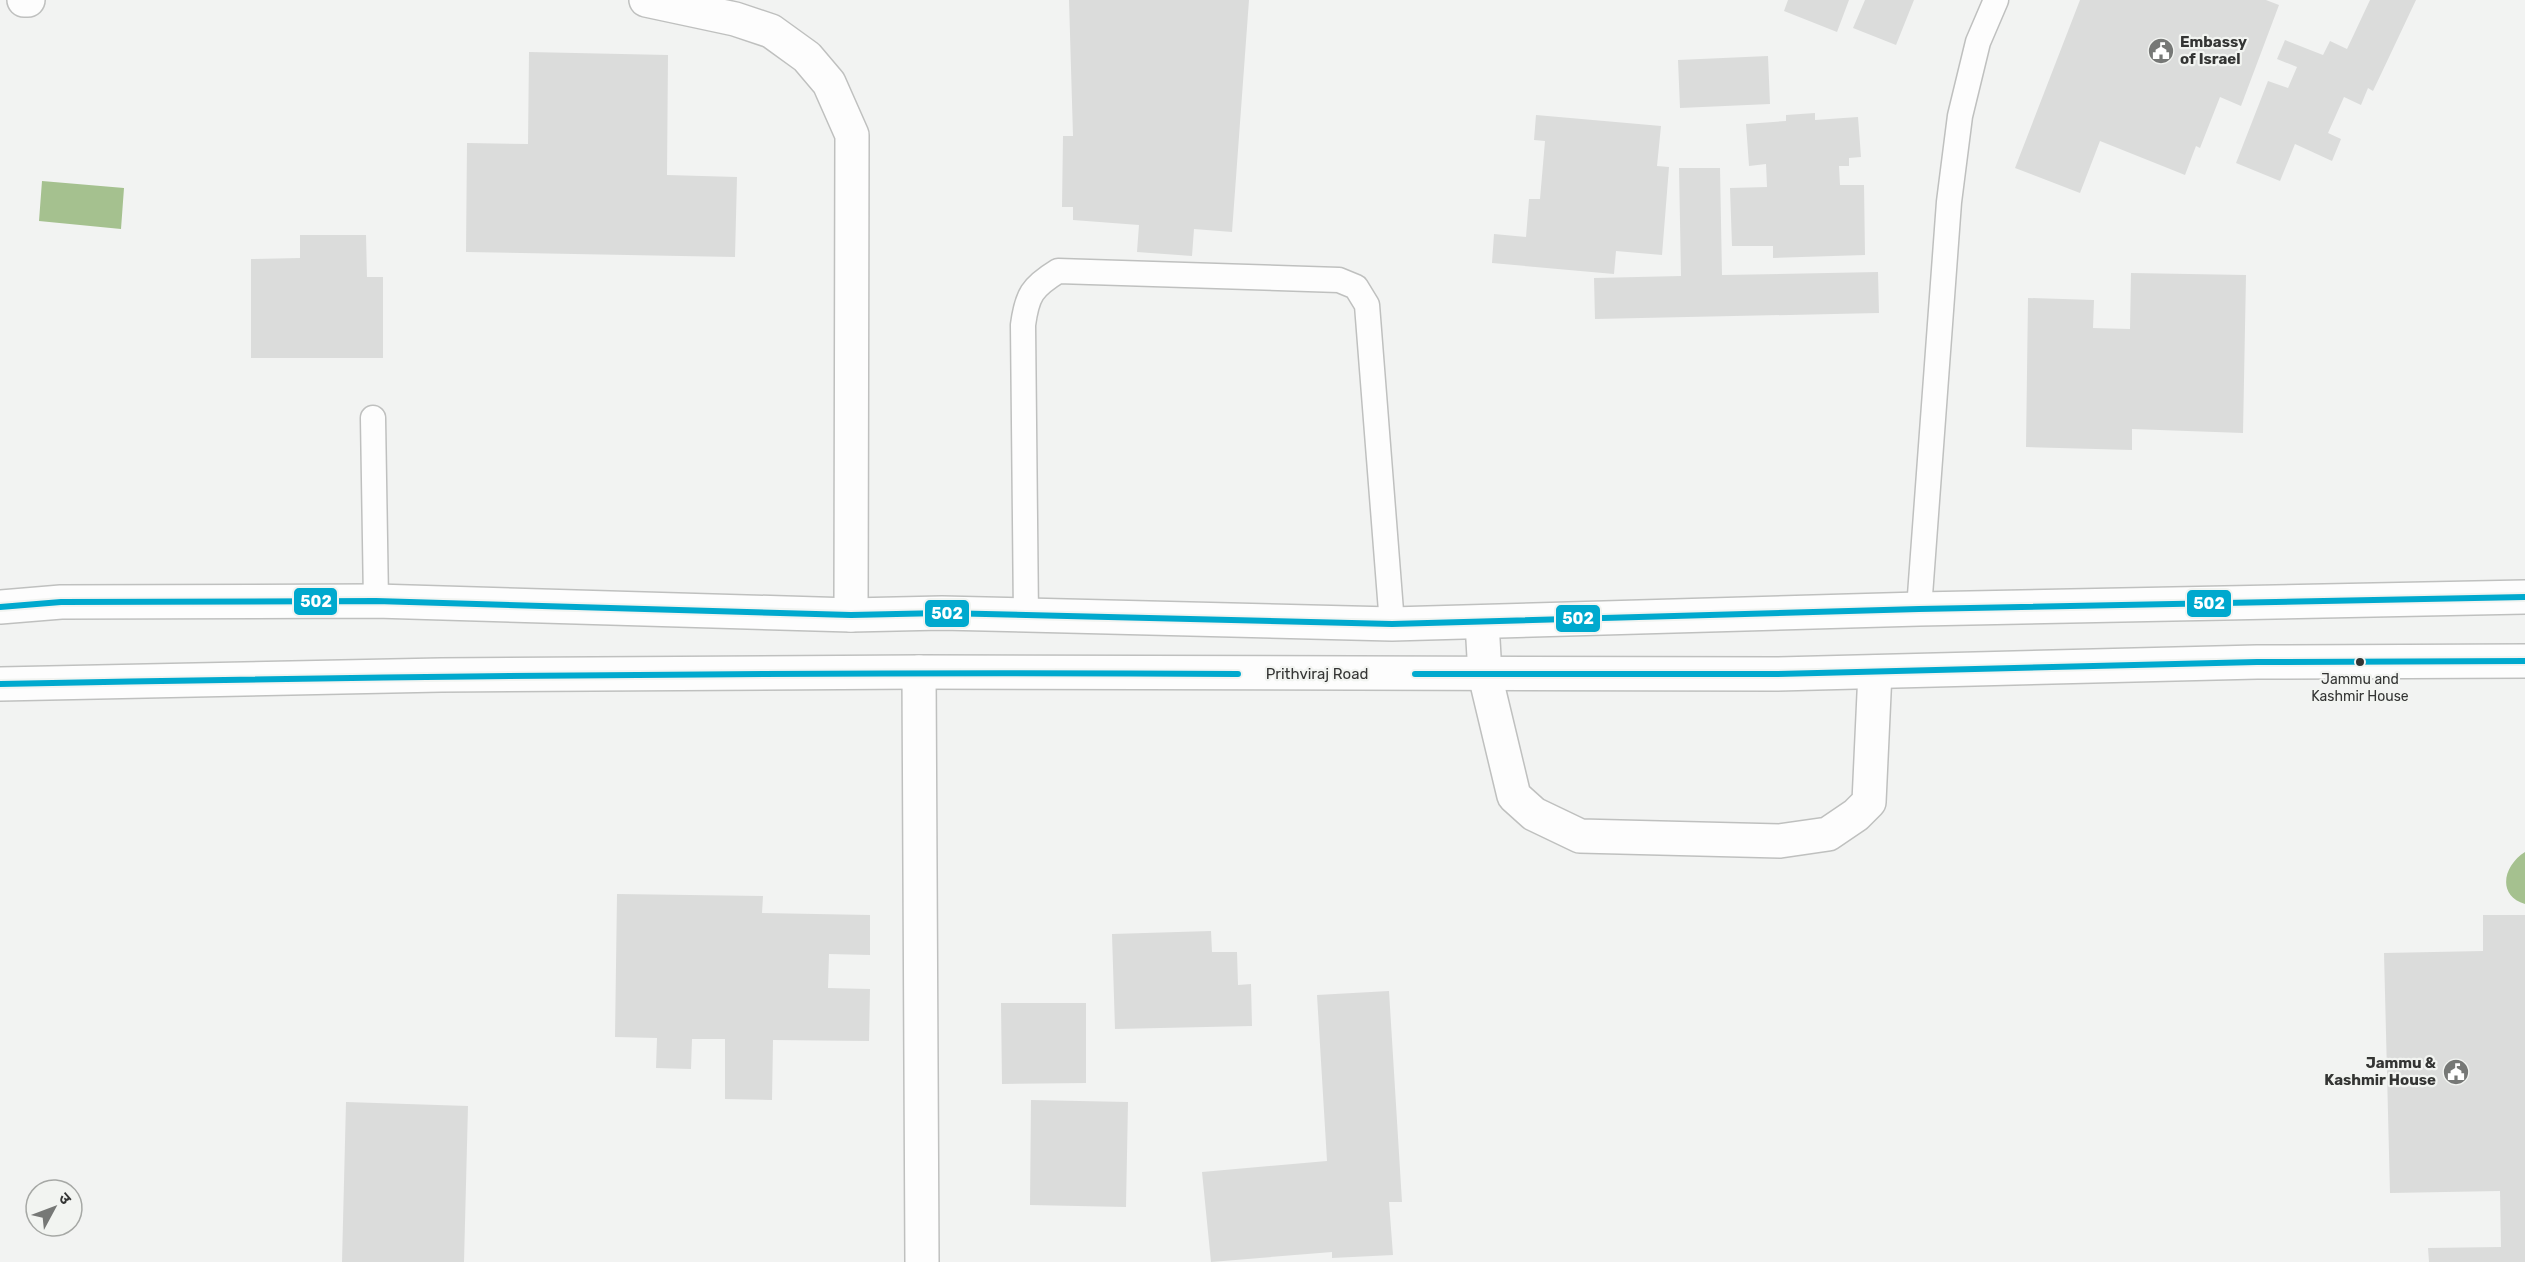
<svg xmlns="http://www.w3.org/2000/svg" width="2525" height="1262" viewBox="0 0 2525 1262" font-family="Rubik,'Noto Sans Devanagari',sans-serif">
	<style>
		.water { fill: #a5c18f }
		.building { fill: #dbdcdb }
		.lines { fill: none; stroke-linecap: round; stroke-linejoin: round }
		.service-casing { stroke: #bfc0bf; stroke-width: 27 }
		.minor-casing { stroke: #bfc0bf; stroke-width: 36 }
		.secondary-casing { stroke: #bfc0bf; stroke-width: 36 }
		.service { stroke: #fdfdfd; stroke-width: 24 }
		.minor { stroke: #fdfdfd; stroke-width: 33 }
		.secondary { stroke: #fdfdfd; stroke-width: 33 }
		.bus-1-casing { stroke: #f2f4f1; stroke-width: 10 }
		.bus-1 { stroke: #00a9ce; stroke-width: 6 }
		.bus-dot { fill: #343534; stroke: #f2f4f1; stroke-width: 2 }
		.labels { text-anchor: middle; stroke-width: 4.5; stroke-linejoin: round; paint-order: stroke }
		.bus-label { font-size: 14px; fill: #343534; stroke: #f2f4f1 }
		.poi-label { font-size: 15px; font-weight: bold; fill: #343534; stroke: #f2f4f1; text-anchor: start }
		.street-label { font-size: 15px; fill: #343534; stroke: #f2f4f1 }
		.line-badge { stroke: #f2f4f1; stroke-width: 2 }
		.badge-label { font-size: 16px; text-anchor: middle; font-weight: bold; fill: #fff }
	</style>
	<rect width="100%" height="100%" fill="#f2f3f2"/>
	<!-- water -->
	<path class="water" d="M42 181 124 188 121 229 39 221Z
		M2525 852V904C2496 895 2504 865 2525 852Z"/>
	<!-- building -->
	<path class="building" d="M1069 0H1249L1232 232 1194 229 1192 256 1137 252 1139 225 1073 220V207H1062L1063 136H1073Z
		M1788 0H1849L1837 32 1784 11Z
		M1865 0H1914L1896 45 1853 28Z
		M2080 0H2266L2279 5 2241 106 2220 97 2200 148 2196 146 2185 175 2100 141 2080 193 2015 168Z
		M2370 0H2416L2373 91 2368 88 2361 105 2344 97 2328 133 2341 139 2332 161 2295 144 2280 181 2236 163 2268 81 2288 88 2297 67 2277 59 2285 40 2323 55 2330 41 2347 49Z
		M529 52 668 55 667 175 737 177 735 257 466 252 467 143 528 144Z
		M1768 56 1770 104 1680 108 1678 60Z
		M1815 113V120L1858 117 1861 157 1849 158V166H1839L1840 185H1864L1865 255 1773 258V246H1732L1730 188 1767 187 1766 164 1749 166 1746 124 1786 121V115Z
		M1536 115 1661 126 1657 166 1669 167 1662 255 1616 251 1614 274 1492 263 1494 234 1526 237 1529 199H1540L1545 141 1534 140Z
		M1679 168H1720L1722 275 1878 272 1879 313 1595 319 1594 278 1681 276Z
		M300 235H366L367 277H383V358H251V259L300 258Z
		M2131 273 2246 275 2243 433 2132 429V450L2026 447 2028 298 2094 300 2093 328 2130 329Z
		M617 894 763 896 762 913 870 915V955L829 954 828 988 870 989 869 1041 773 1040 772 1100 725 1099V1039H692L691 1069 656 1068 657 1038 615 1037Z
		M2483 915H2525V1262H2429L2428 1248 2501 1247 2500 1191 2390 1193 2384 953 2483 951Z
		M1211 931 1212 952H1237L1238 985 1251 984 1252 1026 1115 1029 1112 934Z
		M1389 991 1402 1202H1389L1393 1255 1332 1258V1252L1211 1262 1202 1172 1327 1161 1317 995Z
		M1001 1003H1086V1083L1002 1084Z
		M1031 1100 1128 1102 1126 1207 1030 1205Z
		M346 1102 468 1106 464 1262H342Z"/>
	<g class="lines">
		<!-- service casing -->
		<g class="service-casing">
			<path id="service" d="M373 418 376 601
				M1919 609 1949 202 1960 116 1978 42 1996 0
				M1026 617 1023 325C1027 295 1032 287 1058 271L1339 280 1356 287 1367 305 1392 624"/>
		</g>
		<!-- minor casing -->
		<g class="minor-casing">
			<path id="minor" d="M24 0H28
				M646 0 735 19 771 31 807 57 829 83 852 135 851 615
				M1482 622 1485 675 1514 796 1534 814 1580 836 1780 841 1828 834 1856 815 1869 802 1875 672
				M919 672 922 1262"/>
		</g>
		<!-- secondary casing -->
		<g class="secondary-casing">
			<path id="secondary" d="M0 607 61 602 376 601 851 615 942 613 1392 624 1919 609 2525 597
				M0 684 441 675 919 672 1776 674 2257 662 2525 661"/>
		</g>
		<!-- service -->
		<use href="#service" class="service"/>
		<!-- minor -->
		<use href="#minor" class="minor"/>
		<!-- secondary -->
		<use href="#secondary" class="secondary"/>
		<!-- bus-1 casing -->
		<g class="bus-1-casing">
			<path id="bus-1" d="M0 607 61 602 376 601 851 615 942 613 1392 624 1919 609 2525 597
				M1415 674H1776L2257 662 2525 661
				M0 684C413 676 825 671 1238 674"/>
		</g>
		<!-- bus-1 -->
		<use href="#bus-1" class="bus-1"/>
	</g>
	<!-- icons -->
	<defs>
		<g id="civic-disc" transform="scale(1.35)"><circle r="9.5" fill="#767876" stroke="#f2f4f1"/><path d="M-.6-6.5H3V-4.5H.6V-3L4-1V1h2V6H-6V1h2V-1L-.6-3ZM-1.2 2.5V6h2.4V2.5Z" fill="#fff"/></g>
	</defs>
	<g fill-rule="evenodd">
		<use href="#civic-disc" x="2161" y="51"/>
		<use href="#civic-disc" x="2456" y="1072"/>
	</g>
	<!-- markers -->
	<circle class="bus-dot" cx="2360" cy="662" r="5"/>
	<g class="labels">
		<!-- bus labels -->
		<g class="bus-label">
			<text x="2360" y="684">Jammu and<tspan x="2360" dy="17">Kashmir House</tspan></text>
		</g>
		<!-- poi labels -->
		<g class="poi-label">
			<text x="2180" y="47">Embassy<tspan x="2180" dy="17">of Israel</tspan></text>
			<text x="2436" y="1068" text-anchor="end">Jammu &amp;<tspan x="2436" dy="17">Kashmir House</tspan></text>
		</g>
		<!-- street labels -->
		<g class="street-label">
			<text x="1317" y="679">Prithviraj Road</text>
		</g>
	</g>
	<g class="line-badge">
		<rect x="293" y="587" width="45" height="29" rx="6" fill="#00a9ce"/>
		<rect x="2186" y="589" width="46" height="29" rx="6" fill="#00a9ce"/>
		<rect x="924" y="599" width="46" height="29" rx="6" fill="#00a9ce"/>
		<rect x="1555" y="604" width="46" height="29" rx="6" fill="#00a9ce"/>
	</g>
	<g class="badge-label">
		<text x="316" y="607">502</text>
		<text x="2209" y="609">502</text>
		<text x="947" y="619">502</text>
		<text x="1578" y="624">502</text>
	</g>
	<!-- north arrow -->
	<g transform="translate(54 1208) rotate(49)"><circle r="28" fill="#f2f4f1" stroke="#a6a8a5" stroke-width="1.5"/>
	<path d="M0-4.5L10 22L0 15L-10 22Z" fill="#767876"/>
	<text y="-9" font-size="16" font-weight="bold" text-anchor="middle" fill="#343534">उ</text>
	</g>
</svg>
